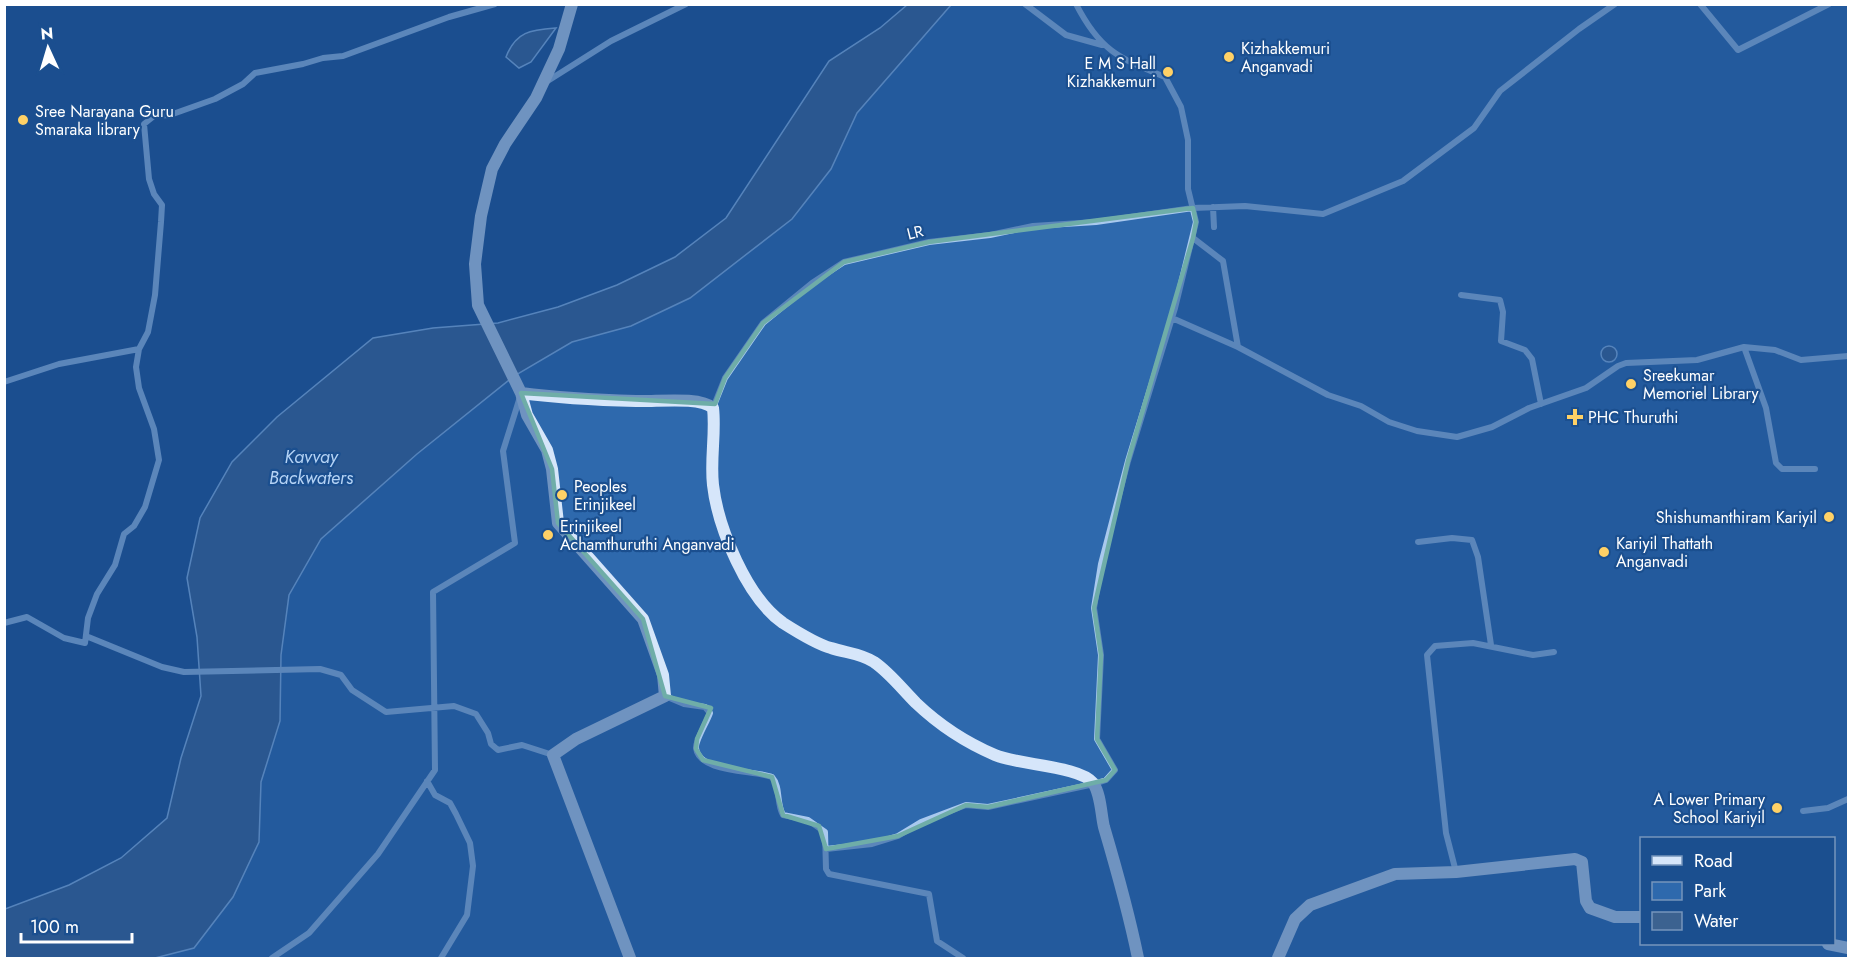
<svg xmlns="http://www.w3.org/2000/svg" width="1853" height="963" viewBox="0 0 1853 963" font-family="Jost,sans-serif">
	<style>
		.green { fill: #2e69ad; fill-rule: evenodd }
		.water { fill: #3c6290; stroke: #9cc4f0; stroke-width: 1.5 }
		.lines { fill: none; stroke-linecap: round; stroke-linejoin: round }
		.street { stroke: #a9c9ee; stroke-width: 6 }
		.secondary { stroke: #d6e6fa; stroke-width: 12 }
		.marked { fill: none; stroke: #6fada8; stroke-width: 4.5; stroke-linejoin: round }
		.poi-dot { fill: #ffd166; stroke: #1b4f8f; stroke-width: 2 }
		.labels { text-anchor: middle; stroke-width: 4.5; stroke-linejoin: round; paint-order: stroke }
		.poi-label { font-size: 16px; fill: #fff; stroke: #1b4f8f; text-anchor: start }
		.street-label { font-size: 16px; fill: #fff; stroke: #1b4f8f }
		.water-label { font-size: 18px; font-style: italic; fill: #b5d3f5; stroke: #1b4f8f }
	</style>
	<rect width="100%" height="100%" fill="#1b4f8f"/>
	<!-- green -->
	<path class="green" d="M951 5H1848V958H155L194 948 259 842 261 782 280 721 281 655 289 595 321 539 417 454 514 376 572 342 631 326 831 169 857 113ZM1642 838H1834V944H1642Z"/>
	<!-- water -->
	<path class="water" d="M907 5H951L857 113 831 169 792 219 690 298 631 326 572 342 514 376 417 454 321 539 289 595 281 655 280 721 261 782 259 842 233 897 194 948 155 958H5V909L69 885 121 858 167 818 181 758 201 696 197 637 187 578 200 518 232 462 277 417 373 338 433 328 498 323 558 307 617 285 675 257 726 218 829 61 880 28Z
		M556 28 531 62 519 68 506 57C516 31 531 30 556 28Z
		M1601 354a8 8 0 1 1 16 0a8 8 0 1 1-16 0Z"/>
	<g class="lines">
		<!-- street -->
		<path class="street" d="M1025 4 1066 35 1102 45
			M1700 4 1738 50 1829 4
			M546 82 611 41 686 4
			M1213 207 1214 227
			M1193 238 1223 261 1238 347
			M1461 295 1500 300 1503 312 1501 341 1525 350 1532 359 1541 404
			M1172 318 1238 347 1328 395 1361 406 1389 422 1417 431 1457 437 1492 427 1529 408 1586 388 1618 366 1626 363 1697 360 1744 347 1775 350 1801 360 1848 356
			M1744 347 1766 408 1776 463 1782 469H1815
			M4 382 59 364 139 349
			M713 408 725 378 763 323 812 283 844 262 929 242 990 235 1033 226 1096 222 1193 208 1245 206 1323 214 1403 181 1474 128 1500 91 1579 29 1615 4
			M1418 542 1452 538 1472 540 1478 557 1491 645
			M4 623 27 617 64 638 85 643 88 618 97 594 115 565 124 534 134 526 145 507 159 460 154 429 139 388 136 367 139 349 148 332 155 295 161 222 162 205 154 194 149 179 144 124 154 116 170 115 215 99 243 84 255 73 303 64 323 58 343 56 449 17 495 4
			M86 636 162 667 184 672 320 669 341 675 352 690 386 712 454 706 476 714 488 733 491 744 498 750 522 745 553 755
			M665 696 684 704 705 707 710 713C707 722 695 741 696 748 699 773 754 770 772 777 781 787 776 803 783 815L808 820 825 832 826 869 829 874 929 894 937 941 963 958
			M427 781 435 795 450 803 456 814 470 843 473 866 467 915 441 958
			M1803 811 1828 808 1848 799
			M826 849 872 844 898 836 921 822 966 805 988 807 1094 784 1106 780 1115 770 1097 739 1101 655 1094 608 1101 564 1128 461 1175 308 1196 222 1188 189V140L1181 107 1165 77C1119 58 1100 51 1076 4
			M1456 872 1446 833 1427 655 1435 646 1473 643 1533 655 1554 652
			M272 958 309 933 378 854 435 770 433 592 515 543 503 451 520 397"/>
		<!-- secondary -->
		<path class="secondary" d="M572 4 559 49 536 98 505 144 492 169 481 216 475 264 478 305 521 393 527 415 547 450 552 469 558 523 643 619 663 675 665 696 576 739 553 755 630 958
			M521 393C559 398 598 400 636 401 656 402 699 396 713 408 716 433 710 459 713 485 718 528 747 598 783 623 794 630 819 645 831 648 846 653 860 653 874 662 890 673 902 689 916 703 938 724 967 743 995 755 1018 765 1080 766 1093 783 1101 794 1101 815 1104 827 1117 871 1129 914 1138 958
			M1828 944 1848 948
			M1278 958 1295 919 1310 905 1395 874 1456 872 1575 859 1582 862 1586 901 1590 908 1615 917H1642"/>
	</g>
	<!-- marked area -->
	<path d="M0 0H1853V963H0ZM1193 208 1196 222 1193 238 1128 461 1094 608 1101 655 1097 739 1115 770 1106 780 988 807 966 805 898 836 826 849 819 826 783 815 772 777 703 760 696 749 697 739 711 708 665 696 643 619 558 523 552 469 521 393 715 404 725 378 763 323 844 262 929 242Z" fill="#1b4f8f" fill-opacity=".55" fill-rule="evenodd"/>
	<path class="marked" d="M1193 208 1196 222 1193 238 1128 461 1094 608 1101 655 1097 739 1115 770 1106 780 988 807 966 805 898 836 826 849 819 826 783 815 772 777 703 760 696 749 697 739 711 708 665 696 643 619 558 523 552 469 521 393 715 404 725 378 763 323 844 262 929 242Z"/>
	<!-- markers -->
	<g class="poi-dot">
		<circle cx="1229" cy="57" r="6"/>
		<circle cx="1168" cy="72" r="6"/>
		<circle cx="23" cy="120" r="6"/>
		<circle cx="1631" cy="384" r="6"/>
		<path d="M1572 408h6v6h6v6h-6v6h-6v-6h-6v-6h6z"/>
		<circle cx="562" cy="495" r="6"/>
		<circle cx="1829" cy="517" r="6"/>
		<circle cx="548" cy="535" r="6"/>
		<circle cx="1604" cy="552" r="6"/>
		<circle cx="1777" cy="808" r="6"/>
	</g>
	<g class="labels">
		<!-- poi labels -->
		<g class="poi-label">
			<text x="1241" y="54">Kizhakkemuri<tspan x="1241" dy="18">Anganvadi</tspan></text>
			<text x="1156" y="69" text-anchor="end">E M S Hall<tspan x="1156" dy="18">Kizhakkemuri</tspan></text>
			<text x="35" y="117">Sree Narayana Guru<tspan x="35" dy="18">Smaraka library</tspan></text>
			<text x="1643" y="381">Sreekumar<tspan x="1643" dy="18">Memoriel Library</tspan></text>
			<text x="1588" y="423">PHC Thuruthi</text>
			<text x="574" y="492">Peoples<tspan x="574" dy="18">Erinjikeel</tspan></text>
			<text x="1817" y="523" text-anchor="end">Shishumanthiram Kariyil</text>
			<text x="560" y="532">Erinjikeel<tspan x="560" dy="18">Achamthuruthi Anganvadi</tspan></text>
			<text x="1616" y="549">Kariyil Thattath<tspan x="1616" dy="18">Anganvadi</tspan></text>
			<text x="1765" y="805" text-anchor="end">A Lower Primary<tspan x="1765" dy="18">School Kariyil</tspan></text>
		</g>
		<!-- street labels -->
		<g class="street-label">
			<text transform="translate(915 232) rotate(-14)" y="6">LR</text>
		</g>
		<!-- water labels -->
		<g class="water-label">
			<text x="311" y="463">Kavvay<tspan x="311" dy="21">Backwaters</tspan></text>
		</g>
	</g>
	<!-- border -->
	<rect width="1853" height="963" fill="none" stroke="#ffffff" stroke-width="12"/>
	<!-- legend -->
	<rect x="1640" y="837" width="195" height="108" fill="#1b4f8f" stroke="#7695bc" stroke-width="1.5"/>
	<rect x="1652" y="856" width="30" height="9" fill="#d6e6fa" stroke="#7695bc" stroke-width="1.5"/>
	<text x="1694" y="867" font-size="18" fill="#ffffff">Road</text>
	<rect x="1652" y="882" width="30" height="18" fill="#2e69ad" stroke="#7695bc" stroke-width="1.5"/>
	<text x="1694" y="897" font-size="18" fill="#ffffff">Park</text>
	<rect x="1652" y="912" width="30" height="18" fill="#3c6290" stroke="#7695bc" stroke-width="1.5"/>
	<text x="1694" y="927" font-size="18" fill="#ffffff">Water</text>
	<!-- north arrow -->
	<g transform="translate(48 48) rotate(356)" stroke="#1b4f8f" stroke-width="4.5" paint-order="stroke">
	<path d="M0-4.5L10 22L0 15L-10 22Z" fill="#ffffff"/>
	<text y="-9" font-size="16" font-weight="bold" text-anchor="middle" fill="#ffffff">N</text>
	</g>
	<!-- scale -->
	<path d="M21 933v9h111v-9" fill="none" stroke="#ffffff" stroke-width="3"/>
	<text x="30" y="933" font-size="18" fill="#ffffff" stroke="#1b4f8f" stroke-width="4.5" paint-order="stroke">100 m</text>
</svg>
